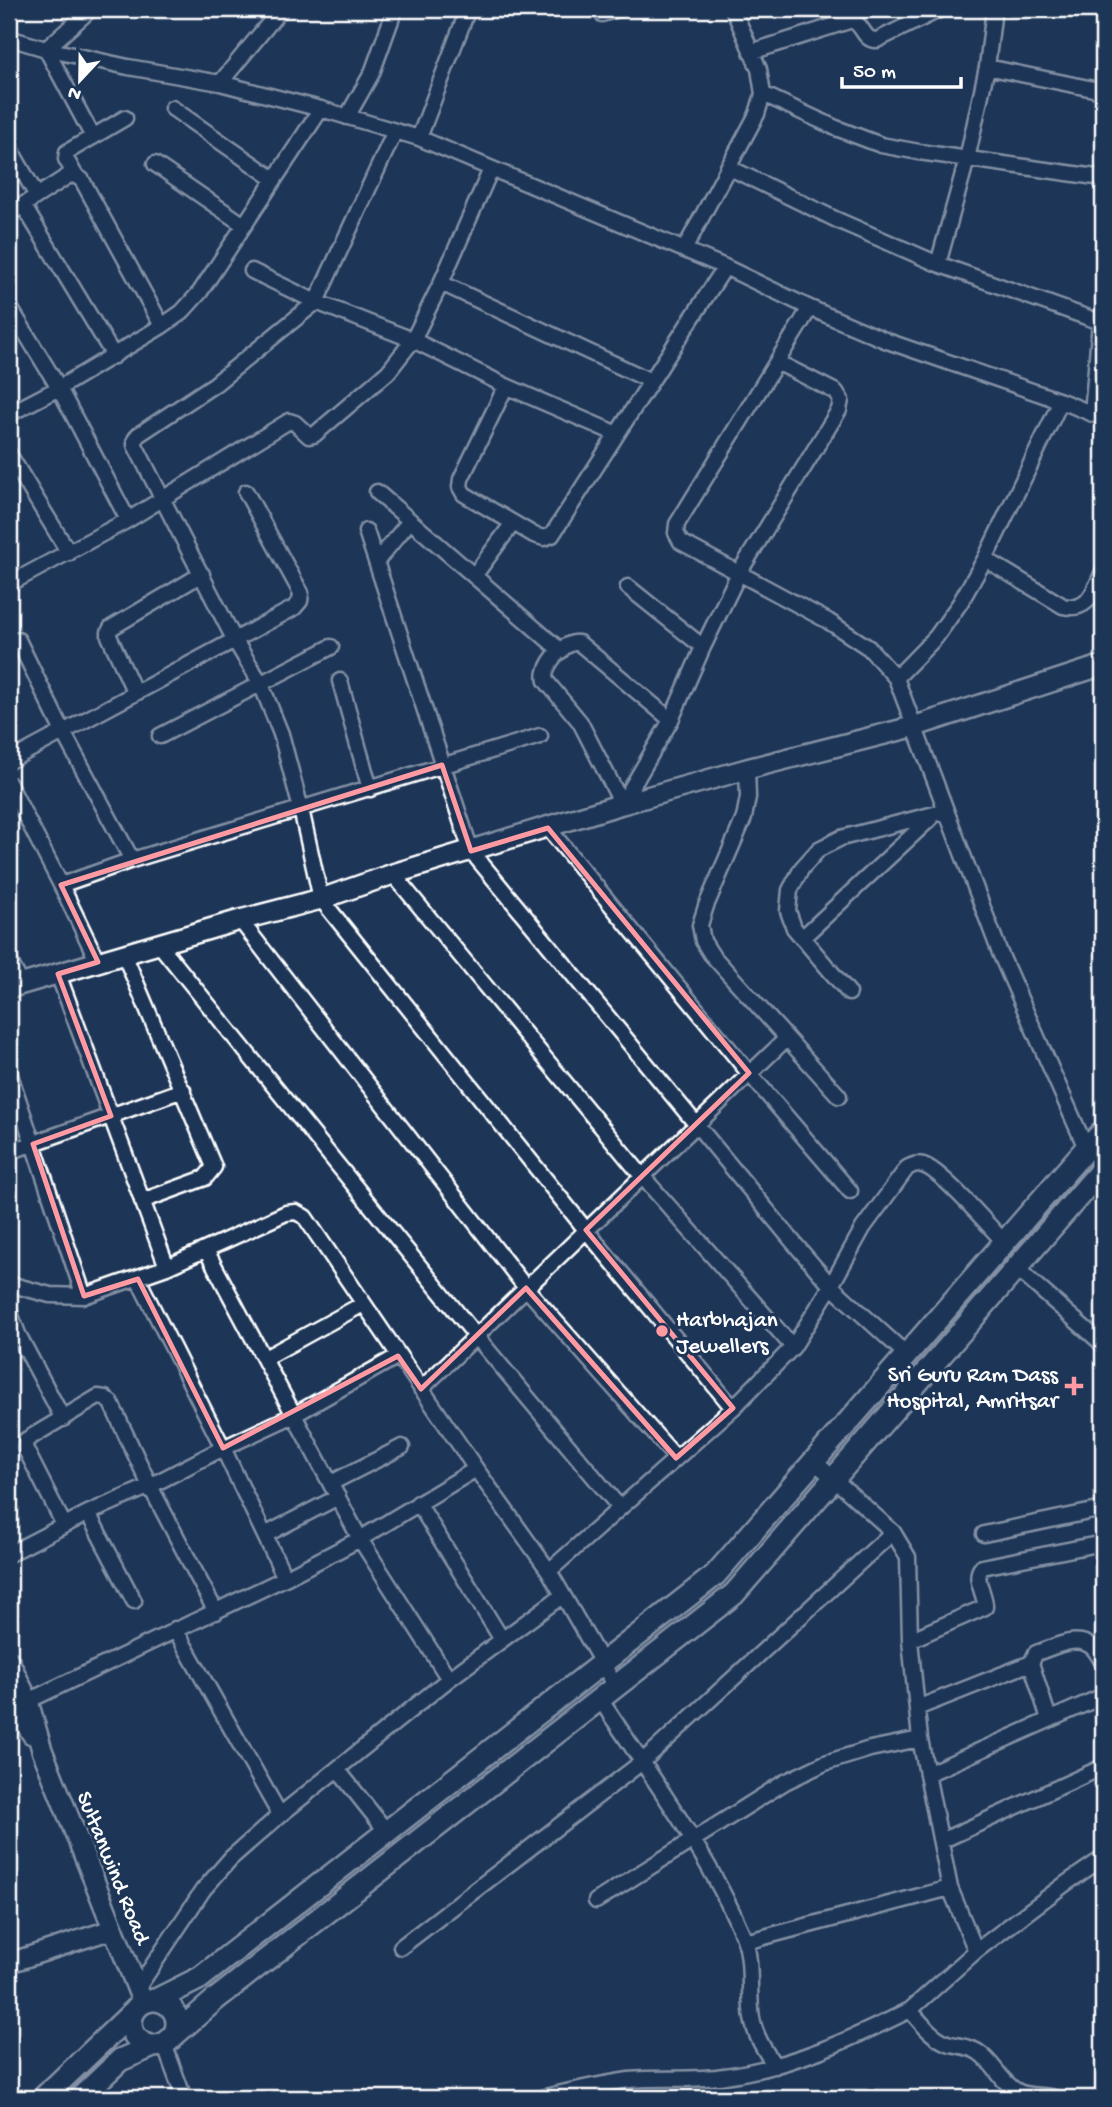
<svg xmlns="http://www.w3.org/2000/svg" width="1112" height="2107" viewBox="0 0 1112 2107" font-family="'Gochi Hand',sans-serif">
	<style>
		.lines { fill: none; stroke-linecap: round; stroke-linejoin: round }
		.minor-casing { stroke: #fff; stroke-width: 19 }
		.tertiary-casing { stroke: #fff; stroke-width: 23 }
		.secondary-casing { stroke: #fff; stroke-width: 24 }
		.primary-casing { stroke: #fff; stroke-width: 26 }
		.minor { stroke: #1d3557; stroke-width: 14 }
		.tertiary { stroke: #1d3557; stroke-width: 18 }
		.secondary { stroke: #1d3557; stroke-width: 19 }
		.primary { stroke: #1d3557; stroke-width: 21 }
		.marked { fill: none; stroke: #ff9aa2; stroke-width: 5; stroke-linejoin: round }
		.poi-dot { fill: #ff9aa2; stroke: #1d3557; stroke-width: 2.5 }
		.labels { text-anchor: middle; stroke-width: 6; stroke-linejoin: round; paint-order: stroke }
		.poi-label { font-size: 23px; fill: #fff; stroke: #1d3557; text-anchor: start }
		.street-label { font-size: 23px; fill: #fff; stroke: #1d3557 }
	</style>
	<rect width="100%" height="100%" fill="#1d3557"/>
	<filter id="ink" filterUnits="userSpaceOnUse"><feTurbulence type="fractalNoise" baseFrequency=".0143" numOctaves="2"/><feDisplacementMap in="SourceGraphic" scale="14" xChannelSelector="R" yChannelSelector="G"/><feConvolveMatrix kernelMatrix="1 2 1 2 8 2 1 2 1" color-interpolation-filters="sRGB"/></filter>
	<g filter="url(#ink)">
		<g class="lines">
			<!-- minor casing -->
			<g class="minor-casing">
				<path id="minor" d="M91 9 46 49 93 137
					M602 14 619 9
					M9 38 46 49 128 67 220 83 321 109 419 138 725 267 810 308 887 341 1061 401 1103 418
					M751 52 852 20C864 25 863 41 877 40L941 9
					M987 67 1103 91
					M220 83 281 9
					M763 94 836 128 881 145 919 152 1103 178
					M172 108 274 179
					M347 117 372 73 395 9
					M419 138 468 9
					M9 147 37 196
					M155 164 244 225
					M728 167 837 220 938 264 1103 323
					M75 175 66 159 67 152 125 118
					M23 205 68 176 75 175 82 180 162 326
					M9 214 23 205 114 356
					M684 250 757 114 763 94 759 69 733 9
					M938 264 967 159 987 67 994 9
					M725 267 617 434 506 386 413 340 316 302 215 384 138 435 135 440V445L234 639 261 684 281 734 301 809 321 899 586 1230 733 1408
					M252 271 316 302 395 131
					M441 283 651 381
					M9 306 59 388 128 520
					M810 308 677 524 676 533 681 542 828 621 869 648 896 678 1000 953 1086 1148
					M506 386 461 479 460 487 464 494 534 535 544 538 552 535 617 434
					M9 414 59 388 162 326 182 312 200 292 321 109
					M1092 414 1100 322 1103 314
					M9 454 69 553
					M377 492 561 651
					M366 531 471 851 794 1243 831 1286 907 1355
					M985 559 1063 606C1089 612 1093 592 1103 572
					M376 562 410 521
					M474 576 513 523
					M9 584 128 520 289 421 295 423 309 436 314 435 388 372 413 340 441 283 491 169
					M628 587 703 647
					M18 640 63 732 132 860
					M896 678 936 637 960 603 985 559 1061 401
					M340 681 370 789
					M135 693 109 636V632L111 628 202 574
					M160 736 331 647
					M9 761 294 608 300 601 301 593 246 492
					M747 769 748 797 744 818 706 906 700 925 703 941 711 954 839 1096
					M9 784 61 885 98 962
					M622 804 671 720 703 647 739 573 839 410 841 400 836 392 777 362
					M622 804 580 722 546 681C541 667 564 640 579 643L671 720
					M548 828 749 1073 850 1191
					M393 874 642 1176 793 1347
					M61 885 132 860 540 736
					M240 920 526 1288 676 1458
					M802 938 932 817
					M159 944 476 1336 620 1508
					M124 954 214 1167 205 1178 142 1201
					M9 960 22 985
					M58 974 167 1267
					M849 993 794 928 788 911 790 890 802 868 819 849 841 838 946 811
					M9 1072 84 1296
					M9 1152 183 1090
					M206 1250 360 1539 449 1679
					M1016 1268 1098 1340 1103 1346
					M138 1279 223 1448 285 1578
					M9 1284 50 1295 84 1296 167 1267 286 1213 296 1212 305 1217 476 1469 549 1571 616 1687
					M9 1310 18 1334 63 1419
					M265 1358 363 1304
					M421 1389 787 1038
					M814 1461 893 1532 908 1557 910 1640 920 1739 950 1888 976 1951
					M331 1483 402 1447
					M418 1503 501 1638
					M88 1513 134 1601
					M64 1525 25 1448 26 1440 31 1437 98 1397 105 1398 111 1403 150 1486 216 1612
					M984 1534 1103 1509
					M265 1535 338 1497
					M9 1554 88 1513 150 1486 223 1448 294 1415 398 1356
					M549 1571 733 1408 793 1347 831 1286 863 1228 907 1168C913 1165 916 1163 923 1165 941 1170 989 1226 1004 1242
					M175 1629 280 1815
					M910 1640 985 1607C986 1594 972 1578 982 1567L1103 1543
					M600 1699C650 1775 709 1854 744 1938 753 1961 748 1994 752 2018 755 2036 765 2051 775 2066
					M28 1701 285 1578 360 1539 476 1469
					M917 1708 1031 1663
					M1049 1719 1031 1663 1036 1653C1053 1648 1077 1633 1093 1648 1097 1652 1100 1658 1103 1663
					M337 1769 387 1832
					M927 1774 1103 1696
					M941 1841 1103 1767
					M596 1901 785 1782 825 1763 870 1749 920 1739
					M745 1942 950 1888
					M401 1947 642 1762 893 1532
					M137 1989 203 1890 231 1858 280 1815 449 1679 563 1595
					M910 2010 976 1951 1065 1884 1103 1858
					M164 2044 184 2098
					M541 2098C570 2091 599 2084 629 2080 661 2077 693 2081 725 2076 790 2067 852 2039 910 2010 920 2022 932 2037 947 2043 957 2046 969 2046 978 2052 994 2062 1000 2082 1017 2091 1029 2098 1042 2094 1054 2098"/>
			</g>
			<!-- tertiary casing -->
			<g class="tertiary-casing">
				<path id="tertiary" d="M9 1963 113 1929"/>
			</g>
			<!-- secondary casing -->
			<g class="secondary-casing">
				<path id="secondary" d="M9 988 240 920 321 899 393 874 622 804 747 769 916 726 1103 665
					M9 1661 28 1701 42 1750 143 2003
					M9 1697 32 1734"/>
			</g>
			<!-- primary casing -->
			<g class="primary-casing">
				<path id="primary" d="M156 2000 200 1978 715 1575 1083 1152 1103 1132
					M131 2023a23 23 0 1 1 46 0a23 23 0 1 1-46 0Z
					M171 2038 216 1999 734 1594 1103 1168
					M43 2098 134 2011
					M80 2098 120 2060 153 2046"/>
			</g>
			<!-- minor -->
			<use href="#minor" class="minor"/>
			<!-- tertiary -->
			<use href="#tertiary" class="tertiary"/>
			<!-- secondary -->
			<use href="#secondary" class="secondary"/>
			<!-- primary -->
			<use href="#primary" class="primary"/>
		</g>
	</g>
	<!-- marked area -->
	<path d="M0 0H1112V2107H0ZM442 765 471 851 548 828 749 1073 586 1230 733 1408 676 1458 526 1288 421 1389 398 1356 223 1448 138 1279 84 1296 33 1144 111 1116 58 974 98 962 61 885Z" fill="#1d3557" fill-opacity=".55" fill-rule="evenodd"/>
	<path class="marked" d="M442 765 471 851 548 828 749 1073 586 1230 733 1408 676 1458 526 1288 421 1389 398 1356 223 1448 138 1279 84 1296 33 1144 111 1116 58 974 98 962 61 885Z"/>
	<!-- markers -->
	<g class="poi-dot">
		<circle cx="662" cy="1331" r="7"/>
		<path d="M1070.5 1375.5h7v7h7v7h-7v7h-7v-7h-7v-7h7z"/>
	</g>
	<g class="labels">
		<!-- poi labels -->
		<g class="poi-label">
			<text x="676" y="1326">Harbhajan<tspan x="676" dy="26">Jewellers</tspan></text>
			<text x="1058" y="1381" text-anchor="end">Sri Guru Ram Dass<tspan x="1058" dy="26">Hospital, Amritsar</tspan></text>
		</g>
		<!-- street labels -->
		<g class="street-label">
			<text transform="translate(115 1867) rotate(68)" y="8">Sultanwind Road</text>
		</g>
	</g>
	<!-- margin -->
	<rect width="1112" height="2107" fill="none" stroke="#1d3557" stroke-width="35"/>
	<rect x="18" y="18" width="1077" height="2072" fill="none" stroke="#fff" stroke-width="2.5" filter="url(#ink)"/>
	<!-- north arrow -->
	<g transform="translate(80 80) rotate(202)" stroke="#1d3557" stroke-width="5" paint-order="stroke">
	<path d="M0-5L12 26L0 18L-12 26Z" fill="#ffffff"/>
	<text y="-10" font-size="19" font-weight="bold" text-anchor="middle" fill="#ffffff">N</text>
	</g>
	<!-- scale -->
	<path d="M842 77v10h119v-10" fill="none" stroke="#ffffff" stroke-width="3.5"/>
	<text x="853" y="77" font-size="21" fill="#ffffff" stroke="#1d3557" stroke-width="5" paint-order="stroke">50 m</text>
</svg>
